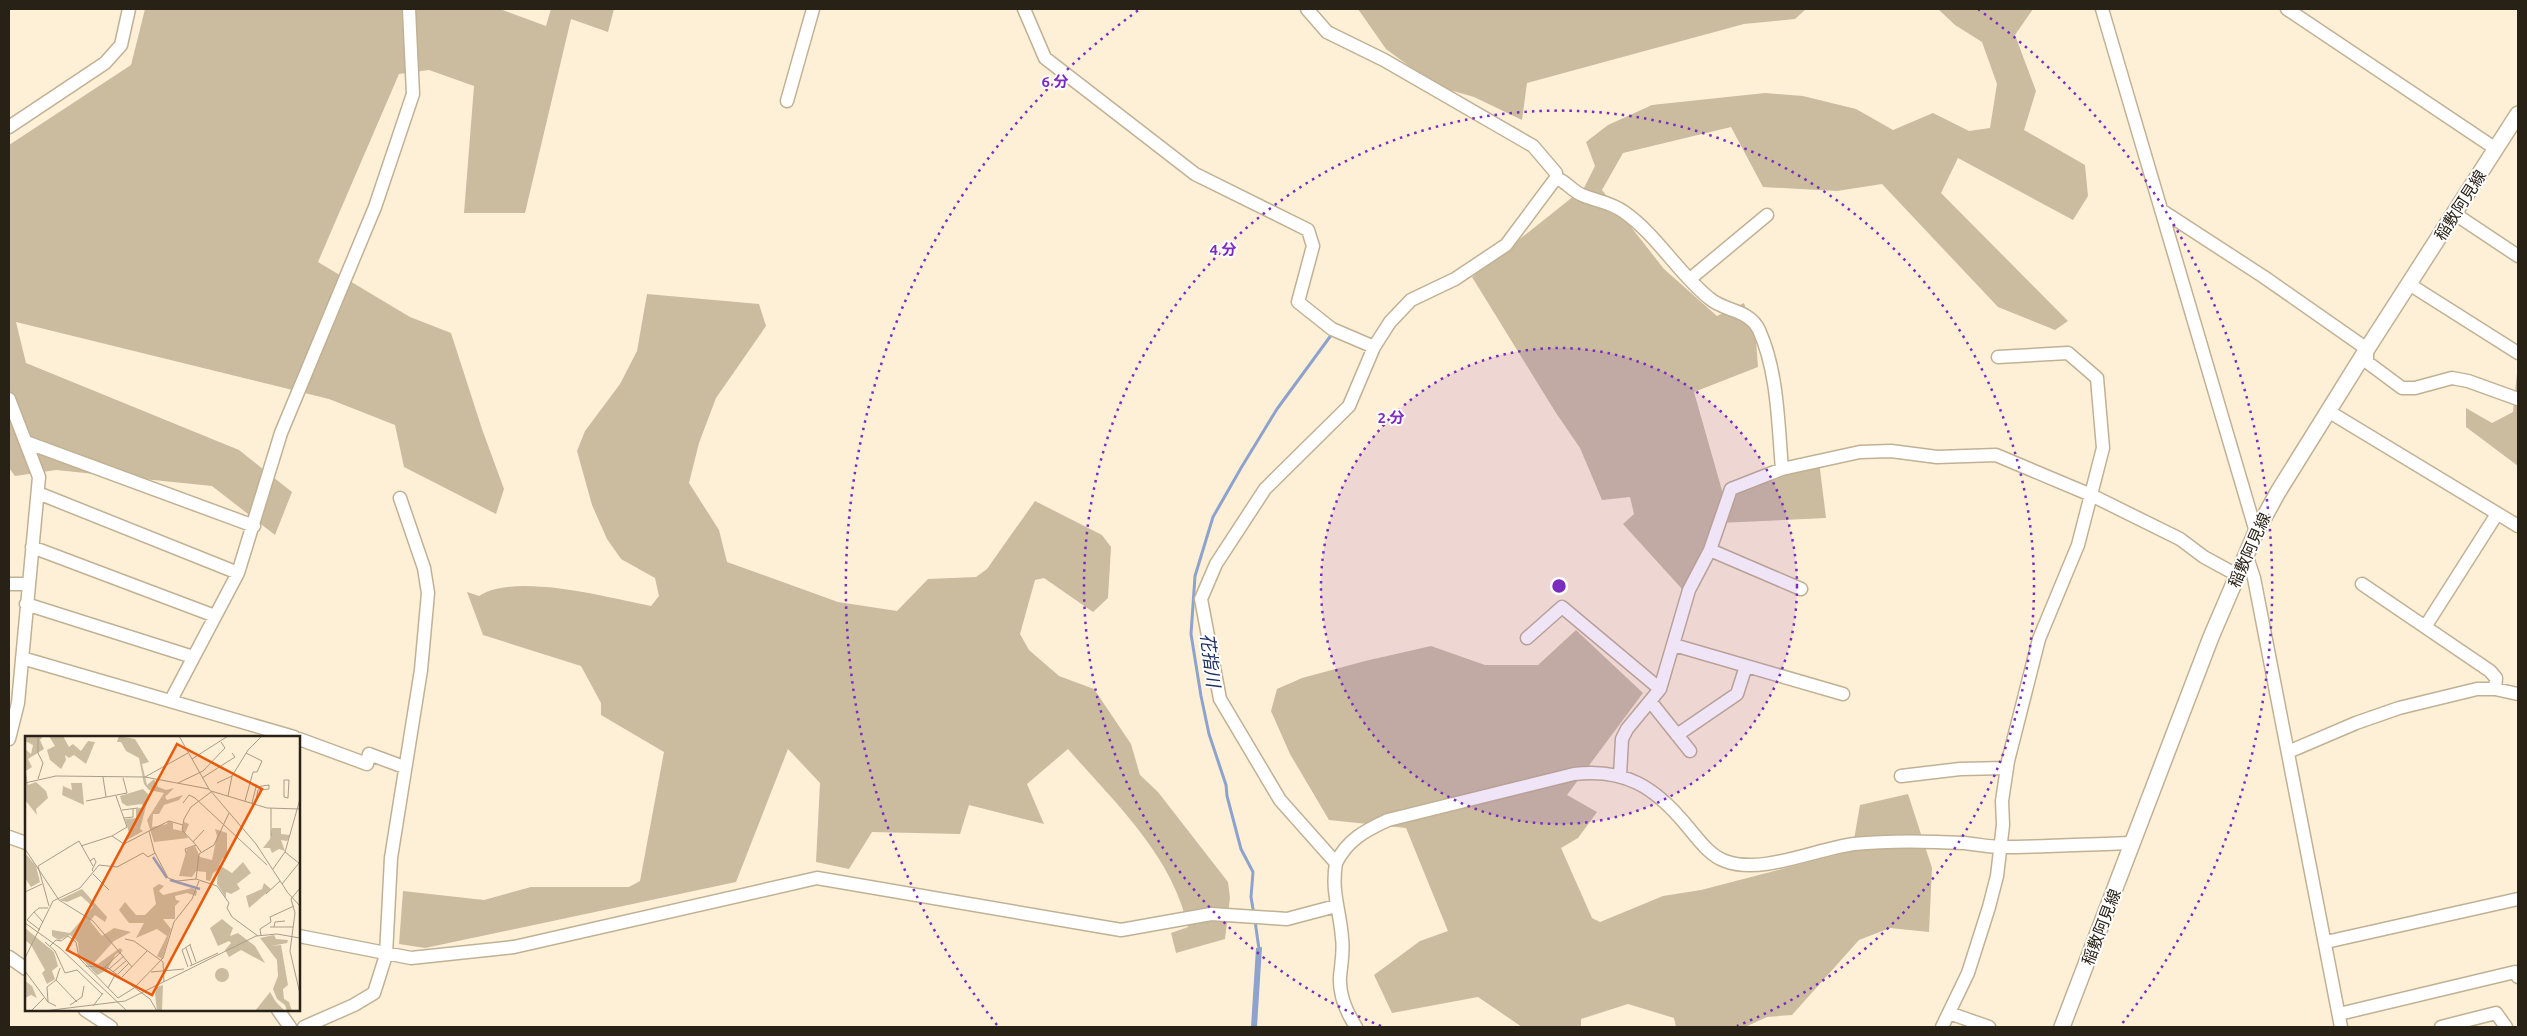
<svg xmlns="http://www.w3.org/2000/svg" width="2527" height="1036" viewBox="0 0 2527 1036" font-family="Ubuntu,'Noto Sans JP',sans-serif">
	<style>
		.green { fill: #cbbca0 }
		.water { fill: #8ea2ce }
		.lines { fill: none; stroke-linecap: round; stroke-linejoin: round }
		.stream { stroke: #8ea2ce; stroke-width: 3 }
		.minor-casing { stroke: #c1b194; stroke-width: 15 }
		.major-casing { stroke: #c1b194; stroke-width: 18 }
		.minor { stroke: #fff; stroke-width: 12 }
		.major { stroke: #fff; stroke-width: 15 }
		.ring { fill: none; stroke: #7b2cbf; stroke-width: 2.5; stroke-dasharray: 2.5 5 }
		.labels { text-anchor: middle; stroke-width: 4; stroke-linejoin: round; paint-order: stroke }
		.street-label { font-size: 16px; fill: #282116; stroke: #fff }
		.water-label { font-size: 18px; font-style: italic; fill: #1b2e64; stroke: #fff }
		.inset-river { fill: none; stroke: #8ea2ce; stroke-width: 2.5 }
		.inset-road { fill: none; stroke: #a89d8a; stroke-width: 1 }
		.view { fill: #e8590c; fill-opacity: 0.15; stroke: #e8590c; stroke-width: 2.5 }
		.inset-edge { fill: none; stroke: #282116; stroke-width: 2.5 }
		.centre { fill: #7b2cbf; stroke: #fff; stroke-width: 2.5 }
		.ring-label { font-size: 15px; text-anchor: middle; font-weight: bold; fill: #7b2cbf; stroke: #fff; stroke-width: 4; stroke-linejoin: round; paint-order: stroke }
	</style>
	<rect width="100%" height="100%" fill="#fef0d7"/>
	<!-- green -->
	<path class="green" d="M145 9H500L546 26 551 9H614L608 32 571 19 525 213H464L474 86 429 70 399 74 318 262 410 317 451 333 482 429 504 489 496 514 404 467 395 425 329 399 16 322 26 363 239 450 292 492 275 535 212 486 56 470 15 476 9 468V145L131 65Z
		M1358 9H1806L1795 19 1744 24 1527 83 1522 120 1474 97 1436 86 1386 49Z
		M1938 9H2033L2015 35 2036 91 2024 130 2085 165 2088 196 2073 220 1958 158 1941 193 2068 321 2055 330 1998 307 1882 184 1837 191 1763 187 1731 127 1623 153 1602 190 1664 269 1717 316 1744 303 1756 340 1758 367 1694 392 1723 494 1819 461 1826 518 1718 523 1682 589 1623 524 1634 514 1630 497 1602 500 1580 448 1556 413 1472 277 1584 188 1595 166 1586 142 1608 125 1652 105 1765 93 1803 96 1856 109 1893 130 1933 113 1969 131 1990 128 1997 84 1982 42 1955 25Z
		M647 294 759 304 766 326 716 398 699 443 689 483 719 530 727 562 838 602 897 611 928 579 976 577 987 569 1035 501 1102 535 1111 547 1108 598 1093 612 1044 578 1035 580 1020 634 1029 650 1059 676 1094 689 1131 744 1140 775 1158 792 1228 882 1230 898 1225 939 1176 953 1171 933 1188 927C1172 855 1115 803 1068 749L1027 784 1044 824 969 805 960 834 872 832 849 869 816 862 820 783 788 749 736 882 425 948 399 944 403 891 484 900 531 887H629L640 881 664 752 601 715V703L581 666 483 635 467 592 479 596C515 572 609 598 651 606L659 596 655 578 621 559 607 539 592 505 577 451 585 431 620 384 637 351Z
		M2518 363V466L2466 427V408L2492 423 2513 412Z
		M1576 630 1643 693 1567 795 1597 812 1578 838 1561 848 1592 918 1600 922 1663 896 1701 890 1852 851 1860 805 1908 794 1932 868 1929 932 1890 928 1859 940 1792 1015 1767 1017 1745 1027H1676L1674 1018 1628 1004 1581 1019V1027H1522L1478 997 1392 1013 1374 975 1420 941 1448 931 1406 828 1329 820 1290 754 1271 711 1277 689 1302 678 1365 661 1431 646 1485 665H1538Z"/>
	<!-- water -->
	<path class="water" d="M1262 947 1257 1027H1251L1256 948Z"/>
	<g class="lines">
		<!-- stream -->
		<path class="stream" d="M1254 915 1251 897 1253 872 1241 849 1227 796 1226 785 1209 734 1201 696 1191 634 1195 576 1213 517 1241 468 1277 409 1332 334
			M1255 921 1259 949"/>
		<!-- minor casing -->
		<g class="minor-casing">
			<path id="minor" d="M1024 9 1045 58 1195 174 1308 230 1313 246 1298 302 1332 329 1374 347
				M1307 9 1327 32 1384 60 1533 146 1556 173V178L1506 245 1455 279 1411 300 1390 322 1374 347 1349 406 1265 489 1216 564 1201 599 1220 699 1280 800 1336 863C1331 892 1340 910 1342 938 1344 952 1341 964 1340 977 1339 994 1347 1013 1356 1027
				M2102 9 2256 532
				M2287 9 2496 149
				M787 101 813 9
				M9 127 105 63 121 45 129 9
				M1556 178C1566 181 1572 191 1582 195 1596 201 1611 202 1624 212 1657 235 1678 273 1709 298 1725 312 1749 309 1759 330 1778 372 1778 424 1782 469
				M2161 210 2264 277 2367 349V362L2402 388H2415L2452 378 2468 381 2518 399
				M2455 214 2518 256
				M1690 279 1767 215
				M2409 284 2518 353
				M9 399 39 477 18 703 9 739
				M2328 411 2518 526
				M26 442 254 526
				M38 493 238 573
				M32 547 215 616
				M1710 550 1801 589
				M2246 554 2254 578 2341 1027
				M9 584H28
				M2362 584 2490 671 2496 678 2495 689
				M26 604 193 657
				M2425 627 2497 514
				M1527 638 1562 607 1660 689 1627 729 1622 739 1620 776
				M1674 645 1843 694
				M22 658 294 737
				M1660 689 1689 590 1710 550 1731 489 1782 469 1860 452 1891 451 1937 457 1996 455 2091 495 2180 539 2204 557 2237 575
				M171 700 238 573 281 433 375 207 413 94 409 9
				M1650 701 1690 751
				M1677 735 1737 694 1746 666
				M299 739 367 764 369 754 404 767
				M2288 752 2356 723 2399 708 2477 689H2495L2518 694
				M1901 776 1960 769 2006 768
				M9 837 26 843
				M1336 863C1347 840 1366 830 1388 820L1574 774C1625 768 1655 787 1687 826 1698 839 1709 855 1725 861 1761 875 1816 849 1854 844 1891 840 1927 841 1964 843 1976 844 1989 847 2001 847 2045 847 2090 844 2133 843
				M299 936 411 958 514 947 817 878 1121 930 1211 914 1287 919 1336 906
				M2326 942 2518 899
				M9 957 26 969
				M85 1010 111 1027
				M278 1010 290 1027
				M1949 1013 1989 1027
				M2339 1014 2515 972 2518 977
				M304 1027 354 1005 374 993 386 955 391 858 421 670 428 593 424 568 400 498
				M1942 1027 1968 973 1989 907 1997 876 2003 825 2002 801 2008 761 2039 639 2078 545 2103 448 2097 378 2068 353 1998 357
				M2441 1027 2496 1013 2506 1027"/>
		</g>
		<!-- major casing -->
		<g class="major-casing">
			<path id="major" d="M2062 1027 2211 637 2256 532 2278 492 2367 349 2518 114"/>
		</g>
		<!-- minor -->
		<use href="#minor" class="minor"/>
		<!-- major -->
		<use href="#major" class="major"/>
	</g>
	<!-- distance rings -->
	<circle cx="1559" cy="586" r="238" fill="#7b2cbf" fill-opacity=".12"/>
	<g class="ring">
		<circle cx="1559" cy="586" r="238"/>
		<path d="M1381 1026A475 475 0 1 1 1737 1026"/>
		<path d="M997 1025A713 713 0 0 1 1140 9M1978 9A713 713 0 0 1 2121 1025"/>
	</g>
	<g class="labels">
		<!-- street labels -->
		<g class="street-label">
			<text transform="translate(2460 205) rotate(-57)" y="6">稲敷阿見線</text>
			<text transform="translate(2249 550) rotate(-66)" y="6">稲敷阿見線</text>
			<text transform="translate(2101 927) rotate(-69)" y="6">稲敷阿見線</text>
		</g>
		<!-- water labels -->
		<g class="water-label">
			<text transform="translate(1210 660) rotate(83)" y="6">花指川</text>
		</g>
	</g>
	<!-- overview -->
	<g transform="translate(25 736)">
		<rect width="275" height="275" fill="#fef0d7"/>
		<path d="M0 0H18L15 4 19 13 3 23 7 31 1 35 3 49 11 46 21 55 23 62 11 73 12 79 0 64V13L6 18 8 9 0 5ZM24 0H38L44 11 48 8 56 15 63 5 70 6 61 28 49 19 44 22 40 19 41 24 36 33 25 24 22 14 30 10ZM94 0 110 3 124 26 117 28 122 49 129 43 133 51 141 54 149 52 140 61 142 64 158 59 154 64 139 69 134 78H128L127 91 142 88 143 85 148 87V93L157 95 159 86 164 88 160 97 163 102 129 106 122 84 139 57 124 54 119 48 114 22 101 15 96 6H92ZM46 47H57L59 69 37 59 38 50 47 54ZM118 53 124 59 115 93 118 95 102 104 104 97 100 83 111 82V73L118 71 117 68 102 70 97 67 95 60ZM247 92H256V98L265 99 262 105 256 104 260 115 254 113 247 117 245 112H238L245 103ZM190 93 202 97V122H198L194 129 207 137 218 126 226 137 212 148 215 153 206 158 201 156V162L192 148 193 134 188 137 185 145 181 144V136L171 135 167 141 154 140 162 113 170 110 175 121 187 124 192 100ZM0 117 11 130 15 146 6 151 0 142ZM239 147 246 153 224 172 221 160 237 153ZM134 148 139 150 134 155 138 159 167 152 172 155 171 160 162 157 150 160 151 164 155 165 150 170V183H138L146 193 137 223 132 220 142 200 132 193 111 202 119 187H104L94 174 100 166 111 179H120L131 168 128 152ZM57 153 82 181 80 186 70 179 65 185 77 200 89 192 106 196 89 205 69 227 73 228 95 212 98 215 91 218 82 234 72 239 54 220 53 206 45 199 34 204 27 200V194L45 197 68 171 56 160 42 166 34 164ZM197 183 208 192 205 200 213 197 230 210 240 227 216 214 204 221 200 214 206 207 204 205 193 210 185 192ZM0 192 29 216 33 230 27 235 30 243 22 248 17 237 20 234 6 209 0 204ZM249 199 251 203 263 204 262 207 246 210 256 209 263 249 258 253 259 263 264 266 267 275H262L260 269 252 263 248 253 253 240 252 224 235 202ZM190 239a7 7 0 1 1 14 0a7 7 0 1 1-14 0ZM0 245 7 250 12 262 6 259 0 262ZM138 249 137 275H132L130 258 132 251ZM245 256 251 266 260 275H230Z" fill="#cbbca0"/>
		<path class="inset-river" d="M128 121 142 142M145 144 175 153"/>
		<path class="inset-road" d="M13 0V17L18 27 13 43M154 0 184 53 231 108 263 157 275 170M167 23 203 0M78 41 81 61M120 41 163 17M177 42 210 21 207 17M259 44H264L263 62 259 61ZM0 47 31 40 120 41 184 53M153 47 178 35 200 12 196 6M192 47 207 40M186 55 242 72 275 73M203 60 207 40 223 14 237 0M61 65 102 57 98 42M220 65 228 36H232L237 25 221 17M158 67 164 59 170 62 242 129M227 67 231 51 244 49V53L233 54 230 68M97 74 113 72M99 82 108 81V73M124 95 144 85 158 89M87 100 102 91 91 60M246 100V72M168 106 179 94M171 109 157 94 159 83 166 71 186 56M56 110 87 100 99 108 124 95 129 115 143 142 152 145 171 143 192 150 204 167 202 172 207 181 233 200M0 113 34 164 68 185 107 231M260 116 275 128M161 117 160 113 171 109 176 116M65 125 69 122 71 126 67 134 69 136M248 133 260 116 275 63M68 138 84 154M171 143 174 118 189 109 204 77M257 148 274 127M275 152 266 163 270 177 265 215 275 258M0 156 17 148M241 158 255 145M24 170 13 130 54 105 68 130M9 176 2 184 15 194M18 186 9 176 14 172H23M0 187 35 212 102 275M245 191H268M249 191 250 186 260 185M236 199 235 193 246 186 245 181 269 170M100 203 109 205 138 226 139 246M20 206 30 215 40 237 52 234 77 258M165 209 171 226M25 210 31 204 36 205 43 200 51 206 54 222 93 262 109 252 138 222 149 186 167 163 174 145M161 212 167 229M0 222 28 165 55 152 74 129 92 131 118 117 123 121 130 117M61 230 83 232 125 263 132 275M165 230 193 217M80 231 96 216M163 231 157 214 166 208M35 232 31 244 52 266M84 233 99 220M0 235 23 266M88 236 102 224M126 236 159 233M93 238 104 227M97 241 122 215M31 244 22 251 23 266 31 270M83 252 91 237M45 269 57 261 59 250M68 270 78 257M6 275 19 262M19 275 100 265 231 200 252 198 275 202"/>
		<path class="view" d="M152 8 237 53 127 259 42 214Z"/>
		<rect width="275" height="275" class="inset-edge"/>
	</g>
	<circle cx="1559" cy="586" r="8" class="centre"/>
	<g class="ring-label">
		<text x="1055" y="87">6 分</text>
		<text x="1223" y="255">4 分</text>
		<text x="1391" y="423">2 分</text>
	</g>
	<!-- border -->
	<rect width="2527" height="1036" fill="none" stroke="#282116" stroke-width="20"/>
</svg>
